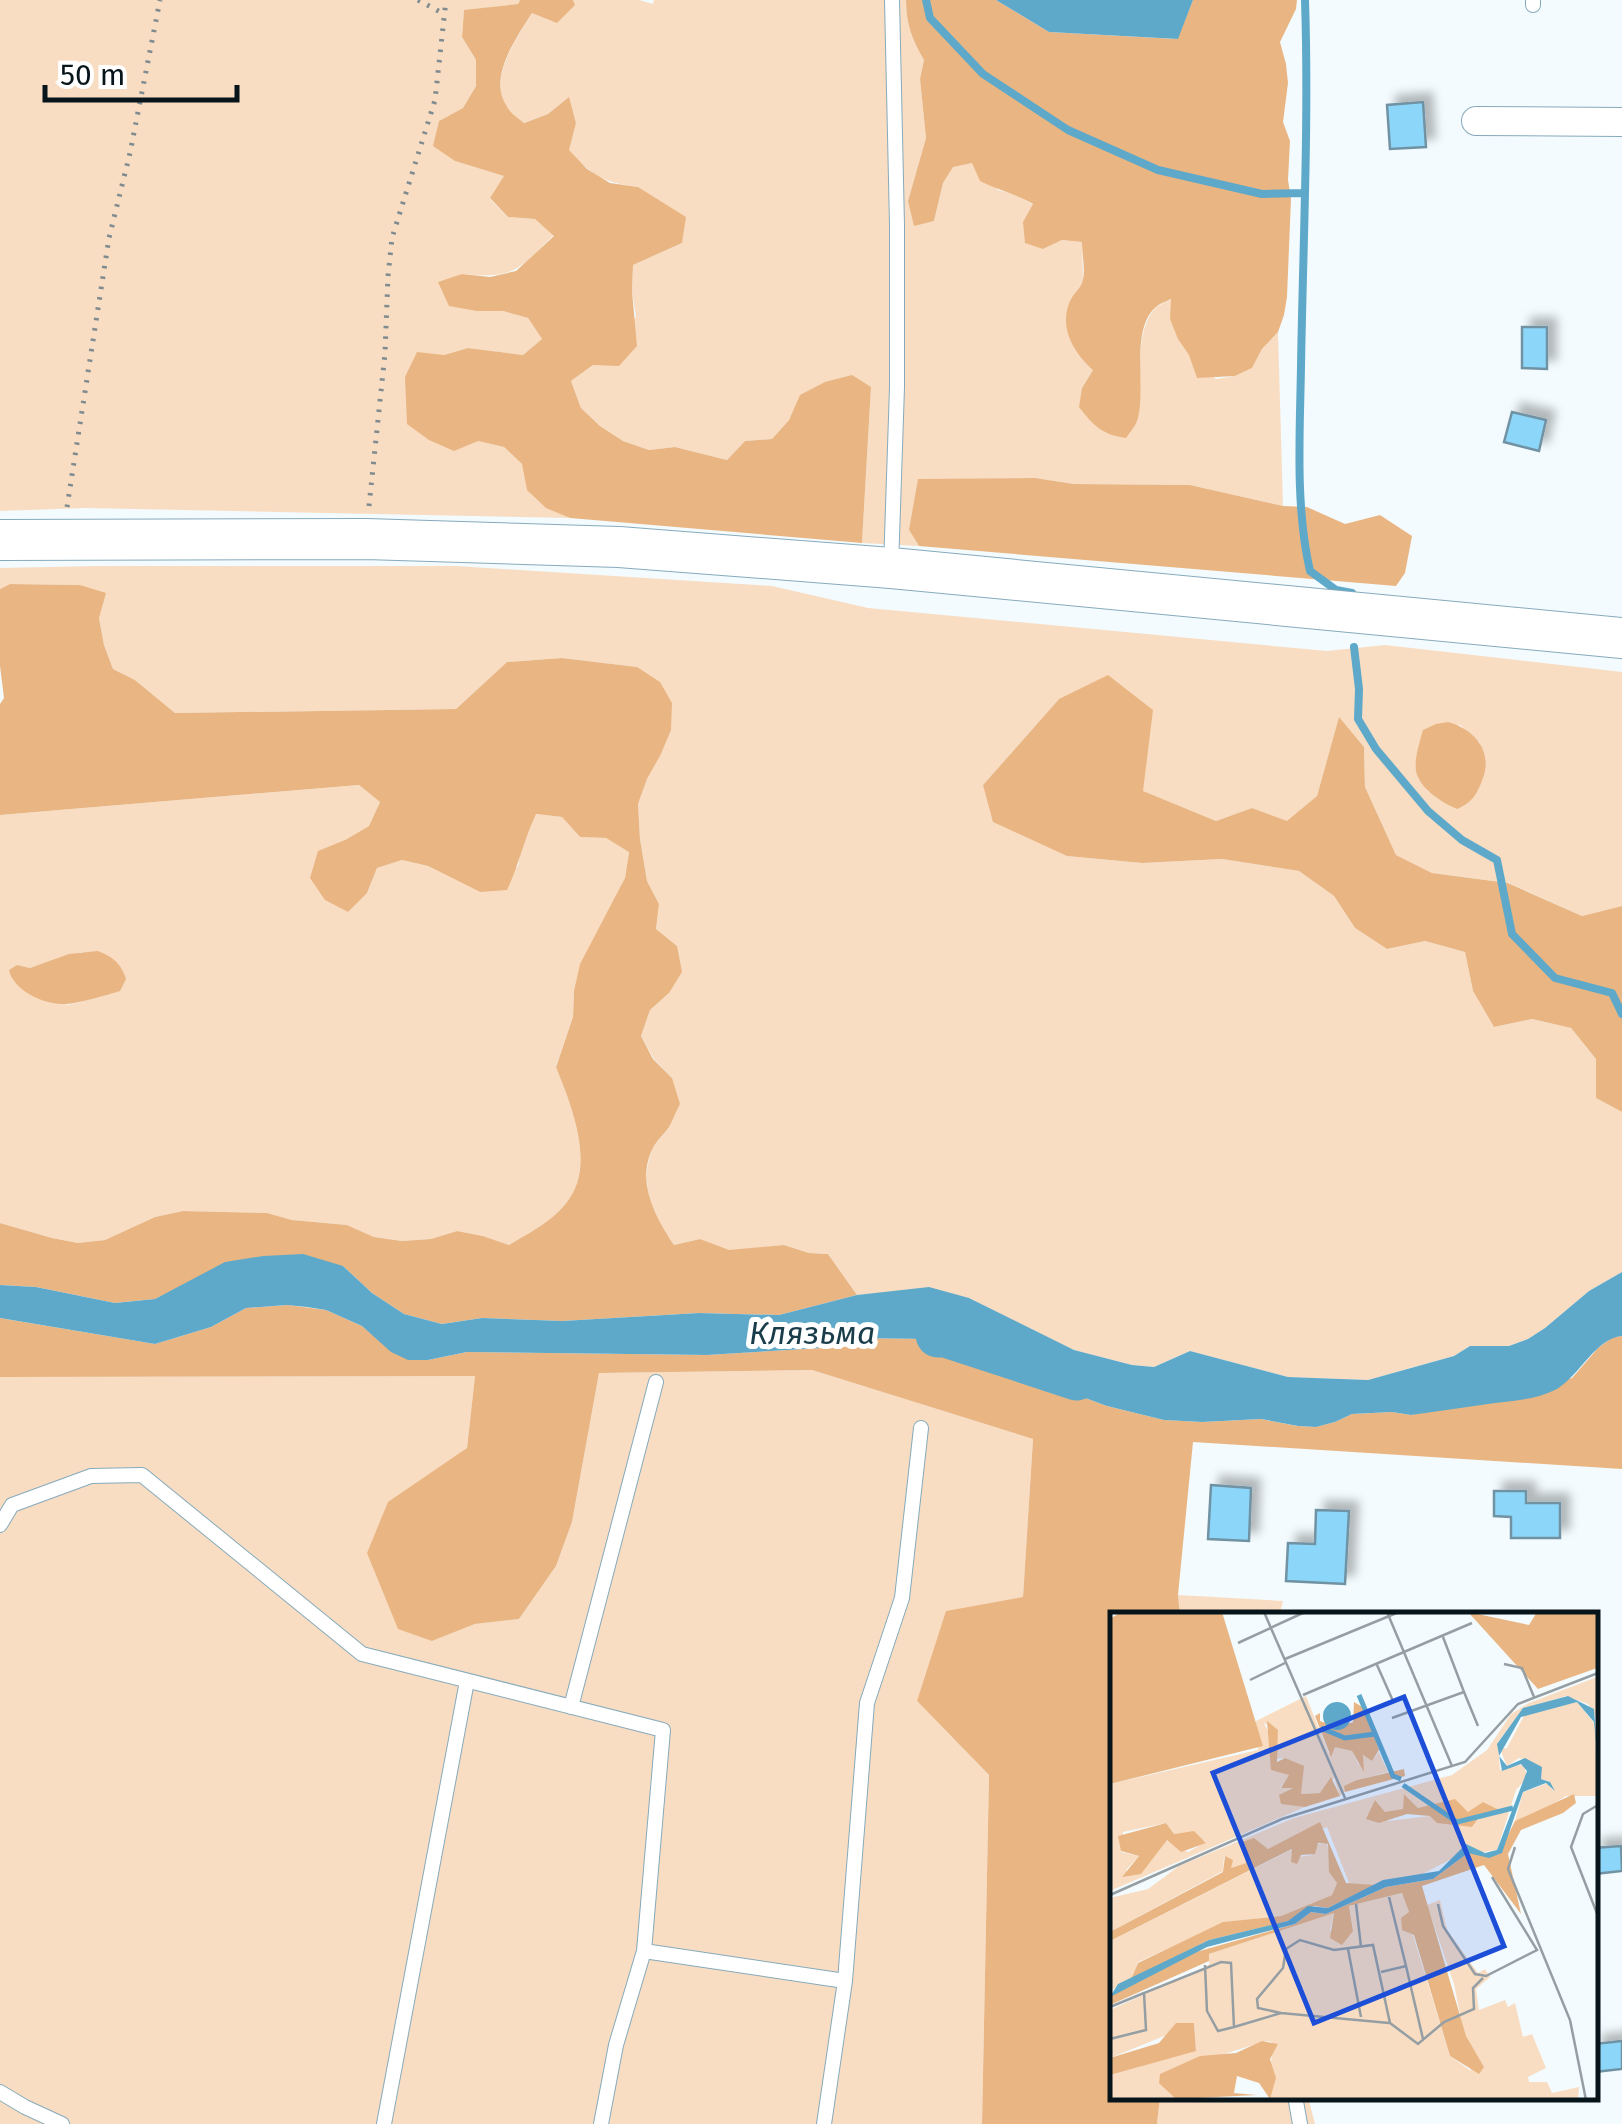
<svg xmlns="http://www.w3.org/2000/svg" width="1622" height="2124" viewBox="0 0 1622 2124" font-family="'Fira Sans',sans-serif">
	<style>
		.green { fill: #f8ddc3; fill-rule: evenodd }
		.forest { fill: #e9b683 }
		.water { fill: #5ea9ca }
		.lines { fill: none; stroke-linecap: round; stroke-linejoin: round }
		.stream { stroke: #5ea9ca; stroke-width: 8 }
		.river { stroke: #5ea9ca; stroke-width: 45 }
		.building { fill: #8cd7f9; stroke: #6f92a3; stroke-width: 2.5; filter: url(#shadow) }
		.lane-casing { stroke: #86aabb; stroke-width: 16 }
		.street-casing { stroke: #86aabb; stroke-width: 30 }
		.secondary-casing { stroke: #86aabb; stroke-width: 42 }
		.path { stroke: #808b90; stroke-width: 5; stroke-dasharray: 2.5 8; stroke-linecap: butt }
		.lane { stroke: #fff; stroke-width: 14 }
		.street { stroke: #fff; stroke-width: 28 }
		.secondary { stroke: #fff; stroke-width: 40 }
		.labels { text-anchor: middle; stroke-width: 10; stroke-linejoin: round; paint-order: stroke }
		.water-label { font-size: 32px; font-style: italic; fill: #193c4a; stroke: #fff }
		.inset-river { fill: none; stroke: #5ea9ca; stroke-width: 5 }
		.inset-road { fill: none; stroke: #959fa3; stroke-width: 2.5 }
		.view { fill: #1d4ed8; fill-opacity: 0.15; stroke: #1d4ed8; stroke-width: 5 }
		.inset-edge { fill: none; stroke: #07151b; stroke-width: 5 }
	</style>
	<defs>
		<filter id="shadow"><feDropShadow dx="9" dy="-9" stdDeviation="5" flood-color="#0004"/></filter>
	</defs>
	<rect width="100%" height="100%" fill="#f3fbfe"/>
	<!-- green -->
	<path class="green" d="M0 0H520L518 4 464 11 462 37 476 60V86L463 108 439 121 455 161 505 176 490 199 508 217 535 219 554 235C517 270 516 279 462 274L477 311H503L528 318 542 339 523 355 468 348 444 355 478 441 504 447 522 464 546 507 570 518 85 508 0 511Z
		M573 0H639L653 4 654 0H906C906 24 912 40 924 60L920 79 926 138 908 201 934 221 943 183 953 166 972 163 998 190 1017 195 1033 205 1043 249 1062 240 1082 242 1083 282 1071 298 1093 370 1082 388 1137 422C1143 390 1133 339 1152 312 1157 305 1164 303 1172 299 1179 346 1179 347 1216 379L1235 376 1252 368 1262 349 1278 332 1283 506 1190 485 1074 484 1034 478 909 530 919 546 862 543 871 387 801 395 789 420 772 439 745 441 727 460 675 447 649 450 623 441 600 426 581 408 571 381 593 365 636 317 632 291 633 265 682 243 638 187C602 182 593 176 568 150L576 123 568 98 548 114 523 123C518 118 509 111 505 105 489 76 518 37 532 13L575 5Z
		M98 566H456L772 586 868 608 1327 651 1385 645 1622 672V906L1582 916 1509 883 1432 873 1396 855 1365 787 1364 747 1339 718 1317 796 1287 822 1252 808 1216 821 1142 791 1152 710 1059 699 983 785 1067 856 1142 863 1222 859 1299 871 1334 896 1355 928 1387 949 1425 941 1465 952 1473 991 1494 1027 1532 1019 1571 1028 1596 1059V1098L1622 1112V1272L1589 1291 1545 1328 1528 1339 1509 1346H1470L1454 1356 1368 1380 1288 1377 1190 1351 1154 1367 1132 1365 1074 1350 1055 1342 969 1298 891 1292 857 1295 828 1254 809 1253 784 1245 729 1251 700 1239 674 1245C655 1216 638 1185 652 1150 656 1141 666 1134 669 1125 674 1111 672 1092 672 1078L654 1059 641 1036 650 1010 669 993 677 946 656 929 659 904 647 881 640 839 638 804 647 779 660 756 637 667 562 658 507 662 456 709 175 713 135 680 113 669 104 645 99 618 80 585 10 584 0 589V568ZM1460 725 1480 743 1457 809C1441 802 1418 788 1416 769 1415 761 1418 751 1419 743Z
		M359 785 380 802 369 826 345 840 367 893 377 868 402 860 428 866 480 892 518 866 523 840 535 814 562 817 580 837 606 838 629 851 625 878 574 991 573 1017 556 1066C570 1102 594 1160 571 1196 557 1219 531 1232 509 1245L483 1236 457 1231 431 1239 402 1241 374 1237 347 1225 292 1220 267 1213 183 1211 155 1217 105 1240 78 1243 52 1238 0 1223V815ZM82 952 106 995 67 1005 16 965 30 968Z
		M812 1370 1033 1439 1023 1597 917 1701 989 1775 982 2124H0V1377L475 1376 467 1448 447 1463 432 1641 475 1624 519 1619 556 1566 572 1522 599 1373Z
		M1178 1595 1283 1601 1280 1614H1180Z
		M1160 2096 1308 2097 1315 2124H1157Z"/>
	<!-- forest -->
	<path class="forest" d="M520 0H573L575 5 557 23 532 13C517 37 488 77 506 105 509 112 518 118 524 123L548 114 569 97 576 123 569 150 587 169 610 183 638 187 686 217 682 243 633 265 632 291 637 346 619 366 593 365 571 381 581 408 600 426 623 441 649 450 675 447 727 460 745 441 772 439 789 420 800 395 825 382 852 375 871 387 862 543 570 518 546 508 527 490 522 464 504 447 478 441 454 451 429 440 407 424 405 377 417 352 444 355 468 348 523 355 542 339 528 318 503 311H477L449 306 438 282 462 274 490 277 516 271 554 236 535 219 508 217 490 198 504 176 455 161 433 146 439 121 463 108 476 86V60L462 37 464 10 518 4Z
		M906 0H996L1049 32 1177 39 1193 0H1297L1296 9 1280 42 1286 64 1288 83 1283 122 1290 141 1288 180 1291 199 1287 297 1284 315 1278 332 1262 349 1252 368 1235 376 1197 378 1189 355 1178 339 1170 319 1171 299C1166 302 1160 303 1156 307 1130 329 1146 387 1138 418 1136 426 1130 432 1126 438 1102 435 1093 425 1079 407L1082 388 1093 370C1072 351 1057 324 1072 297 1075 292 1080 288 1082 283 1086 273 1082 254 1082 242L1062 240 1043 249 1025 243 1023 222 1033 204C1016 194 998 190 980 181L972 163 953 167 943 183 934 221 914 226 908 201 926 138 920 79 924 60C912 40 906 24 906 0Z
		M1035 478 1074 484 1190 485 1283 506 1307 507 1345 524 1380 515 1412 536 1405 573 1396 586 919 546 909 530 918 479Z
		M10 584 80 585 106 593 99 618 104 645 113 669 135 680 175 713 456 709 507 662 562 658 637 667 660 682 672 703 671 730 660 756 647 779 638 804 640 839 647 881 659 904 656 929 677 946 682 972 669 993 650 1010 641 1036 653 1059 672 1078 680 1104C676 1111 673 1120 669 1127 665 1133 658 1139 654 1146 635 1180 655 1216 674 1245L700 1239 729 1250 784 1245 809 1253 828 1254 857 1295 779 1315 699 1313 562 1321 482 1318 442 1324 404 1314 372 1293 343 1266 189 1282 155 1299 115 1303 36 1287 0 1285V1223L52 1238 78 1243 105 1240 155 1217 183 1211 267 1213 292 1220 347 1225 374 1237 402 1241 431 1239 457 1231 483 1236 509 1245C531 1232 557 1219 571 1196 594 1160 570 1102 556 1067L573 1017 574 991 580 964 625 878 629 852 606 838 580 837 562 817 536 814C524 839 519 865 507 890L480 892 428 866 402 860 377 868 367 893 348 912 325 900 310 878 318 851 345 840 369 826 380 802 359 785 0 815V704L4 698 0 666V589Z
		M1108 675 1153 710 1143 791 1216 821 1252 808 1287 821 1317 796 1339 717 1364 747 1365 787 1396 855 1432 873 1508 883 1582 916 1622 906V1112L1596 1098V1059L1571 1028 1532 1019 1494 1027 1473 991 1465 952 1425 941 1387 949 1355 928 1334 896 1299 871 1222 859 1142 863 1067 856 993 822 983 785 1059 699Z
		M1448 722C1474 729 1493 751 1483 778 1477 794 1473 802 1457 809 1442 803 1419 788 1416 771 1414 758 1420 741 1423 730L1436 724Z
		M98 951C113 957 121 963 126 979L120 991C107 995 73 1005 62 1004 43 1004 13 990 9 970L17 965 30 968 69 954Z
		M288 1305 326 1310 362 1326 376 1338 428 1360 467 1352 707 1355 820 1348 852 1338 929 1339 1003 1352 1022 1360 1052 1383 1069 1392 1107 1406 1164 1420 1202 1422 1261 1419 1297 1426 1316 1427 1335 1422 1352 1414 1392 1412 1411 1415 1572 1378 1598 1348 1613 1337 1622 1336V1469L1193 1442 1178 1595 1180 1614H1112V2096L1160 2097 1157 2124H982L989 1775 917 1701 946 1611 1023 1597 1033 1439 812 1370 599 1373 572 1522 556 1566 519 1619 475 1624 432 1641 398 1629 367 1553 388 1502 467 1448 475 1376 0 1377V1318L155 1344 211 1327 246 1308Z"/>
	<!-- water -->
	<path class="water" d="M996 0H1193L1178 39 1049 32Z
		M303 1254 343 1266 372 1293 404 1314 442 1324 482 1318 562 1321 699 1313 779 1315 857 1295 929 1287 969 1298 1074 1350 1132 1365 1154 1367 1190 1351 1288 1377 1368 1380 1454 1356 1470 1346H1509L1528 1339 1545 1328 1589 1291 1622 1272V1336C1596 1338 1580 1375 1557 1389 1536 1400 1511 1401 1488 1404 1463 1408 1437 1411 1411 1415L1392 1412 1352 1414 1335 1422 1316 1427 1298 1426 1261 1419 1202 1422 1164 1420 1107 1406 1069 1392 1052 1383 1022 1360 1003 1352 929 1339 852 1338 820 1348 707 1355 467 1352 428 1360H408L391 1352 362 1326 326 1310 307 1307 287 1305 246 1308 211 1327 155 1344 0 1318V1285L36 1287 115 1303 155 1299 225 1262 263 1256Z"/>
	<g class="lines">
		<!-- stream -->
		<path class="stream" d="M926 0 930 18 983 74 1068 130 1158 170 1262 194 1303 193
			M1305 0C1309 122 1303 244 1301 366 1300 432 1295 506 1310 571L1336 590 1352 593
			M1354 647 1359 689 1358 719 1376 749 1428 811 1462 840 1497 860 1512 934 1555 978 1612 993 1622 1014"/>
		<!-- river -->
		<path class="river" d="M938 1335H946L1077 1378"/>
	</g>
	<!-- building -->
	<path class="building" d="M1423 102 1426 147 1390 149 1387 105Z
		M1522 327H1547V369L1522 368Z
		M1512 412 1546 420 1539 451 1504 442Z
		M1211 1485 1251 1488 1249 1541 1208 1539Z
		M1494 1491H1526V1503H1560V1538H1511V1517L1494 1516Z
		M1316 1510 1349 1511 1345 1584 1286 1581 1288 1543 1315 1544Z
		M1621 1846 1622 1871 1594 1874V1848Z
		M1622 2041V2069L1594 2072V2044Z"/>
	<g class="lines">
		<!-- lane casing -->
		<g class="lane-casing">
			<path id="lane" d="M1533 0V5
				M891 567 897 387V225L892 0
				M0 1525 12 1505 91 1476 142 1475 362 1654 663 1730 644 1951 616 2045 601 2124
				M571 1707 656 1382
				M644 1951 845 1981 824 2124
				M845 1981 867 1703 902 1598 921 1428
				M0 2092 25 2107 62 2124
				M1295 2096 1300 2124
				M384 2124 467 1681"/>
		</g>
		<!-- street casing -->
		<g class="street-casing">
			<path id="street" d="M1476 121 1622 122"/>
		</g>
		<!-- secondary casing -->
		<g class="secondary-casing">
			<path id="secondary" d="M0 540 366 539 619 547 891 568 1622 638"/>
		</g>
		<!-- path -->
		<path class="path" d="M418 0 444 14
			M369 506 385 353 388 276 392 238 435 100 446 0
			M67 507 109 238 130 153 160 0"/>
		<!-- lane -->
		<use href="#lane" class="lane"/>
		<!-- street -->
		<use href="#street" class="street"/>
		<!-- secondary -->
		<use href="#secondary" class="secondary"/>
	</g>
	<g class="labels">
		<!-- water labels -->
		<g class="water-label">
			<text x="812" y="1344">Клязьма</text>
		</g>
	</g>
	<!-- overview -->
	<g transform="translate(1110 1612)">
		<rect width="488" height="488" fill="#f3fbfe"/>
		<path d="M487 65V106L478 92 456 84 413 97 388 130 390 158 414 152 417 166 406 178 387 238 347 244 301 268 241 276 217 215 158 237 144 229 137 251 121 256 114 244 113 259 0 320V286L38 277 69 254 184 206 342 163 377 138 401 102 419 91ZM295 183 308 196 336 191 358 200 390 199 371 204 362 215 320 204 278 209 265 188 275 200H285L293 197ZM196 84 219 142 225 134 242 139 249 153 255 141 262 149 269 140 278 160 247 168 230 184 224 166 210 181 191 182 190 162 175 146 166 147 168 119 154 111 164 131 163 152 180 163 170 176H183L175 180 180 191 195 195 0 279V172L148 138 146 109ZM56 211 64 222 81 220 96 230 78 240 56 228 22 263 16 258 29 244 11 240 13 220ZM467 90 485 112 487 184H456L412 211 405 209 413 180 438 171 444 180 438 169 431 167 421 149 409 146 397 154 390 137 397 136 415 102ZM205 232H217L227 271 222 283 171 304 117 310 28 350 21 367 0 379V329L183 237 181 246 202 243ZM293 281 299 300 292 317 303 323 340 444 361 459 344 372 317 293 330 288 337 318 368 361 375 357 380 365 366 377 369 398 395 388 398 395 405 391 413 425 422 422 436 456 418 465 419 470H437L442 481 469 475 468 488 160 487 162 430 156 429 50 462 66 487H0V463L86 438 84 412 0 446V398L99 353V342L224 300 220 319H243L239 294Z" fill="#f8ddc3" fill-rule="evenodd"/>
		<path d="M11 0H112L153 134 0 172V7ZM358 0 419 13 427 0H487V56L428 77ZM244 90 254 96 269 138 262 149 253 143 254 160 242 139 225 135 221 145 205 104 210 101V109L228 115 243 110ZM157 109 168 118 167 150 175 146 194 154 191 182 210 181 221 165 230 184 195 195 171 192 169 183 183 176H171L179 163 161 158ZM294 157 295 164 235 180 234 174 247 168ZM294 182 308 196 345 187 358 200 373 190 391 199 371 203 362 215 327 211 320 204 297 202 269 211 256 207 265 188 275 200 293 197ZM464 182 466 191 453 201 411 218 398 242 411 302 374 253 312 274 356 424 374 455 369 462 340 444 304 323 292 318 291 306 299 300 292 281 239 294 243 319 232 333 220 326 224 301 99 342V349L0 393V385L13 376 72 344 185 312 201 300 216 302 276 275 323 267 358 241 388 243 405 209ZM210 210 236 271 265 273 218 296 204 294 179 309 99 328 21 367 28 351 113 310 171 304 222 283 227 271 219 260 218 232 208 231 205 242 191 243 187 252 181 250 182 237 0 329V320L113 260 115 244 123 248 121 256 136 251 132 230 144 226 158 237ZM56 211 64 222 84 219 96 231 71 240 57 228 31 262 12 265 29 244 11 239 8 224ZM66 411H84L86 439 0 463V446L49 431ZM152 429 168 432 160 447 166 466 160 487 149 471 127 464 124 481 147 483 66 487 49 471 50 462 90 444 126 441Z" fill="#e9b683"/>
		<path d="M458 84 484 97 487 139 484 110 467 90 411 105 389 144 397 154 415 146 432 155 431 167 440 170 445 179 436 171 413 180 392 241 379 246 358 241 323 267 276 275 216 302 201 300 185 312 97 335 0 385 8 372 99 328 178 309 198 294 218 296 273 268 329 259 356 232 375 241 387 238 417 159 411 152 392 159 387 132 413 96ZM213 104a14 14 0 1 1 28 0a14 14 0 1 1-28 0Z" fill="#5ea9ca"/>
		<path class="inset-river" d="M249 83 283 164 291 167M211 116 235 126 265 122M293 173 347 210 403 196"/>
		<path class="inset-road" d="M154 0 235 186M277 0 342 154M128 31 195 0M175 47 289 0M394 52 412 56 424 85M267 53 283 89M140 68 177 50M354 80 368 114M193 83 362 11M282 106 354 80 333 25M488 193 473 202 461 235 488 304M405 235 398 257 460 408 476 488M0 283 172 207 355 150 408 92 488 61M279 285 296 354M246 292 251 335M328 292 333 314 365 362 376 364 427 338 382 265M238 337 251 405M95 353 97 399 108 419 124 415M271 360 296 354 313 427M0 395 34 381M171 401 148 396 147 387 173 356 176 337 190 328 224 338 263 333 280 411 308 432 334 410 364 397 363 376 373 366M0 427 36 418 34 381 111 350 121 351 124 415 171 401 279 411"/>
		<path class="view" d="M294 85 394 334 204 411 103 161Z"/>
		<rect width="488" height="488" class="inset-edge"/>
	</g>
	<!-- scale -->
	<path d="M45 85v15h192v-15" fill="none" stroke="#07151b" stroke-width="5"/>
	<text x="60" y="85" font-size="30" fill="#07151b" stroke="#ffffff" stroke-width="8" paint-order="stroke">50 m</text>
</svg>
